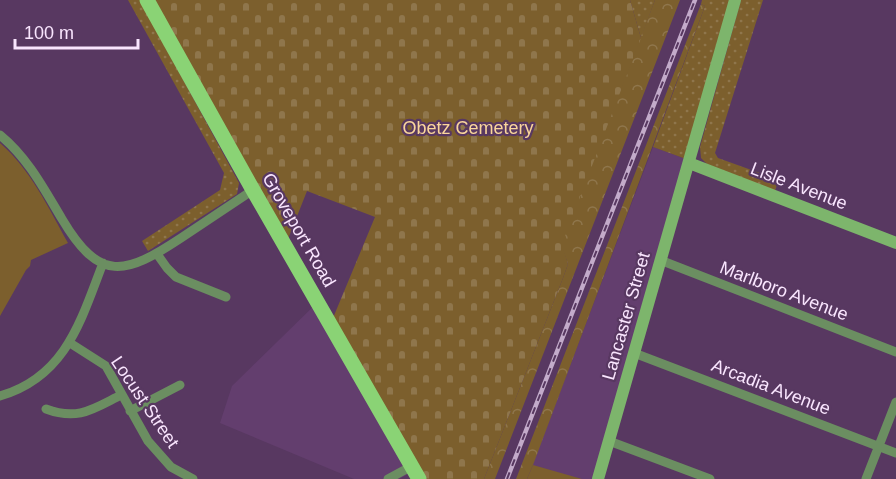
<svg xmlns="http://www.w3.org/2000/svg" width="896" height="479" viewBox="0 0 896 479" font-family="Arial,sans-serif">
	<style>
		.built { fill: #633e6e }
		.grass { fill: url(#grass-dots) }
		.forest { fill: url(#forest-crowns) }
		.cemetery { fill: url(#cemetery-stones) }
		.park { fill: #7c5f2d }
		.lines { fill: none; stroke-linecap: round; stroke-linejoin: round }
		.street { stroke: #6b8e61; stroke-width: 9 }
		.secondary { stroke: #7db56c; stroke-width: 12 }
		.primary { stroke: #8ad375; stroke-width: 15 }
		.rail-casing { stroke: #c3abca; stroke-width: 4.5 }
		.rail { stroke: #583861; stroke-width: 2; stroke-dasharray: 7; stroke-linecap: butt }
		.labels { text-anchor: middle; stroke-width: 4.5; stroke-linejoin: round; paint-order: stroke }
		.park-label { font-size: 18px; fill: #fad69b; stroke: #583861 }
		.street-label { font-size: 18px; fill: #f9e5fe; stroke: #583861 }
	</style>
	<defs>
		<pattern id="grass-dots" width="8" height="8" patternUnits="userSpaceOnUse" patternTransform="scale(1.5)"><rect width="8" height="8" fill="#7c5f2d"/><path d="M2 2h.1M6 6h.1" fill="none" stroke="#8f764c" stroke-width="1.8" stroke-linecap="round"/></pattern>
		<pattern id="forest-crowns" width="20" height="18" patternUnits="userSpaceOnUse" patternTransform="scale(1.5)"><rect width="20" height="18" fill="#7c5f2d"/><path d="M2 6a3 3 0 1 1 6 0M12 15a3 3 0 1 1 6 0" fill="none" stroke="#8f764c"/></pattern>
		<pattern id="cemetery-stones" width="16" height="16" patternUnits="userSpaceOnUse" patternTransform="scale(1.5)"><rect width="16" height="16" fill="#7c5f2d"/><path d="M2 7V4a2 2 0 0 1 4 0v3zM10 15v-3a2 2 0 0 1 4 0v3z" fill="#8f764c"/></pattern>
	</defs>
	<rect width="100%" height="100%" fill="#583861"/>
	<!-- built -->
	<path class="built" d="M653 147 686 159 593 479H527Z
		M322 298 419 468 399 479H354L220 423 232 386Z"/>
	<!-- grass -->
	<path class="grass" d="M128 0H140L239 183 237 194 148 251 142 241 220 190 224 173Z
		M630 0H655L641 38Z
		M702 0H730L686 159 653 147 705 6 701 4Z
		M741 0H763L715 153 718 158 779 180 774 193 707 164 701 158 700 147Z"/>
	<!-- forest -->
	<path class="forest" d="M655 0H680L495 479H484L563 278 568 264 561 244Z
		M701 4 705 6 533 465 527 479H516Z"/>
	<!-- cemetery -->
	<path class="cemetery" d="M153 0H630L641 38 562 244 568 264 563 278 484 479H426L333 318 375 217 307 191 288 239Z"/>
	<!-- park -->
	<path class="park" d="M0 143C31 170 48 207 68 243L31 260 30 266 26 270 0 316Z
		M533 465 582 479H527Z"/>
	<g class="lines">
		<!-- street -->
		<path class="street" d="M0 135C28 158 44 189 62 219 100 283 125 275 181 238 205 222 229 206 253 190
			M157 254 167 268 176 277 226 297
			M660 260 896 352
			M70 343 106 366 148 441 171 467 193 479
			M634 353 896 453
			M0 396C66 377 81 320 103 263
			M46 409C78 421 93 409 121 395
			M130 411 180 385
			M609 441 710 479
			M388 479 412 466
			M866 479 896 402"/>
		<!-- secondary -->
		<path class="secondary" d="M689 163 896 243
			M598 479 735 0"/>
		<!-- primary -->
		<path class="primary" d="M147 0 253 190 419 479"/>
		<!-- rail casing -->
		<g class="rail-casing">
			<path id="rail" d="M507 479 695 0"/>
		</g>
		<!-- rail -->
		<use href="#rail" class="rail"/>
	</g>
	<g class="labels">
		<!-- park labels -->
		<g class="park-label">
			<text x="468" y="134">Obetz Cemetery</text>
		</g>
		<!-- street labels -->
		<g class="street-label">
			<text transform="translate(799 186) rotate(21)" y="6">Lisle Avenue</text>
			<text transform="translate(299 230) rotate(60)" y="6">Groveport Road</text>
			<text transform="translate(784 291) rotate(21)" y="6">Marlboro Avenue</text>
			<text transform="translate(626 316) rotate(-74)" y="6">Lancaster Street</text>
			<text transform="translate(771 387) rotate(21)" y="6">Arcadia Avenue</text>
			<text transform="translate(145 402) rotate(56)" y="6">Locust Street</text>
		</g>
	</g>
	<!-- scale -->
	<path d="M15 39v9h123v-9" fill="none" stroke="#f9e5fe" stroke-width="3"/>
	<text x="24" y="39" font-size="18" fill="#f9e5fe" stroke="#583861" stroke-width="4.5" paint-order="stroke">100 m</text>
</svg>
